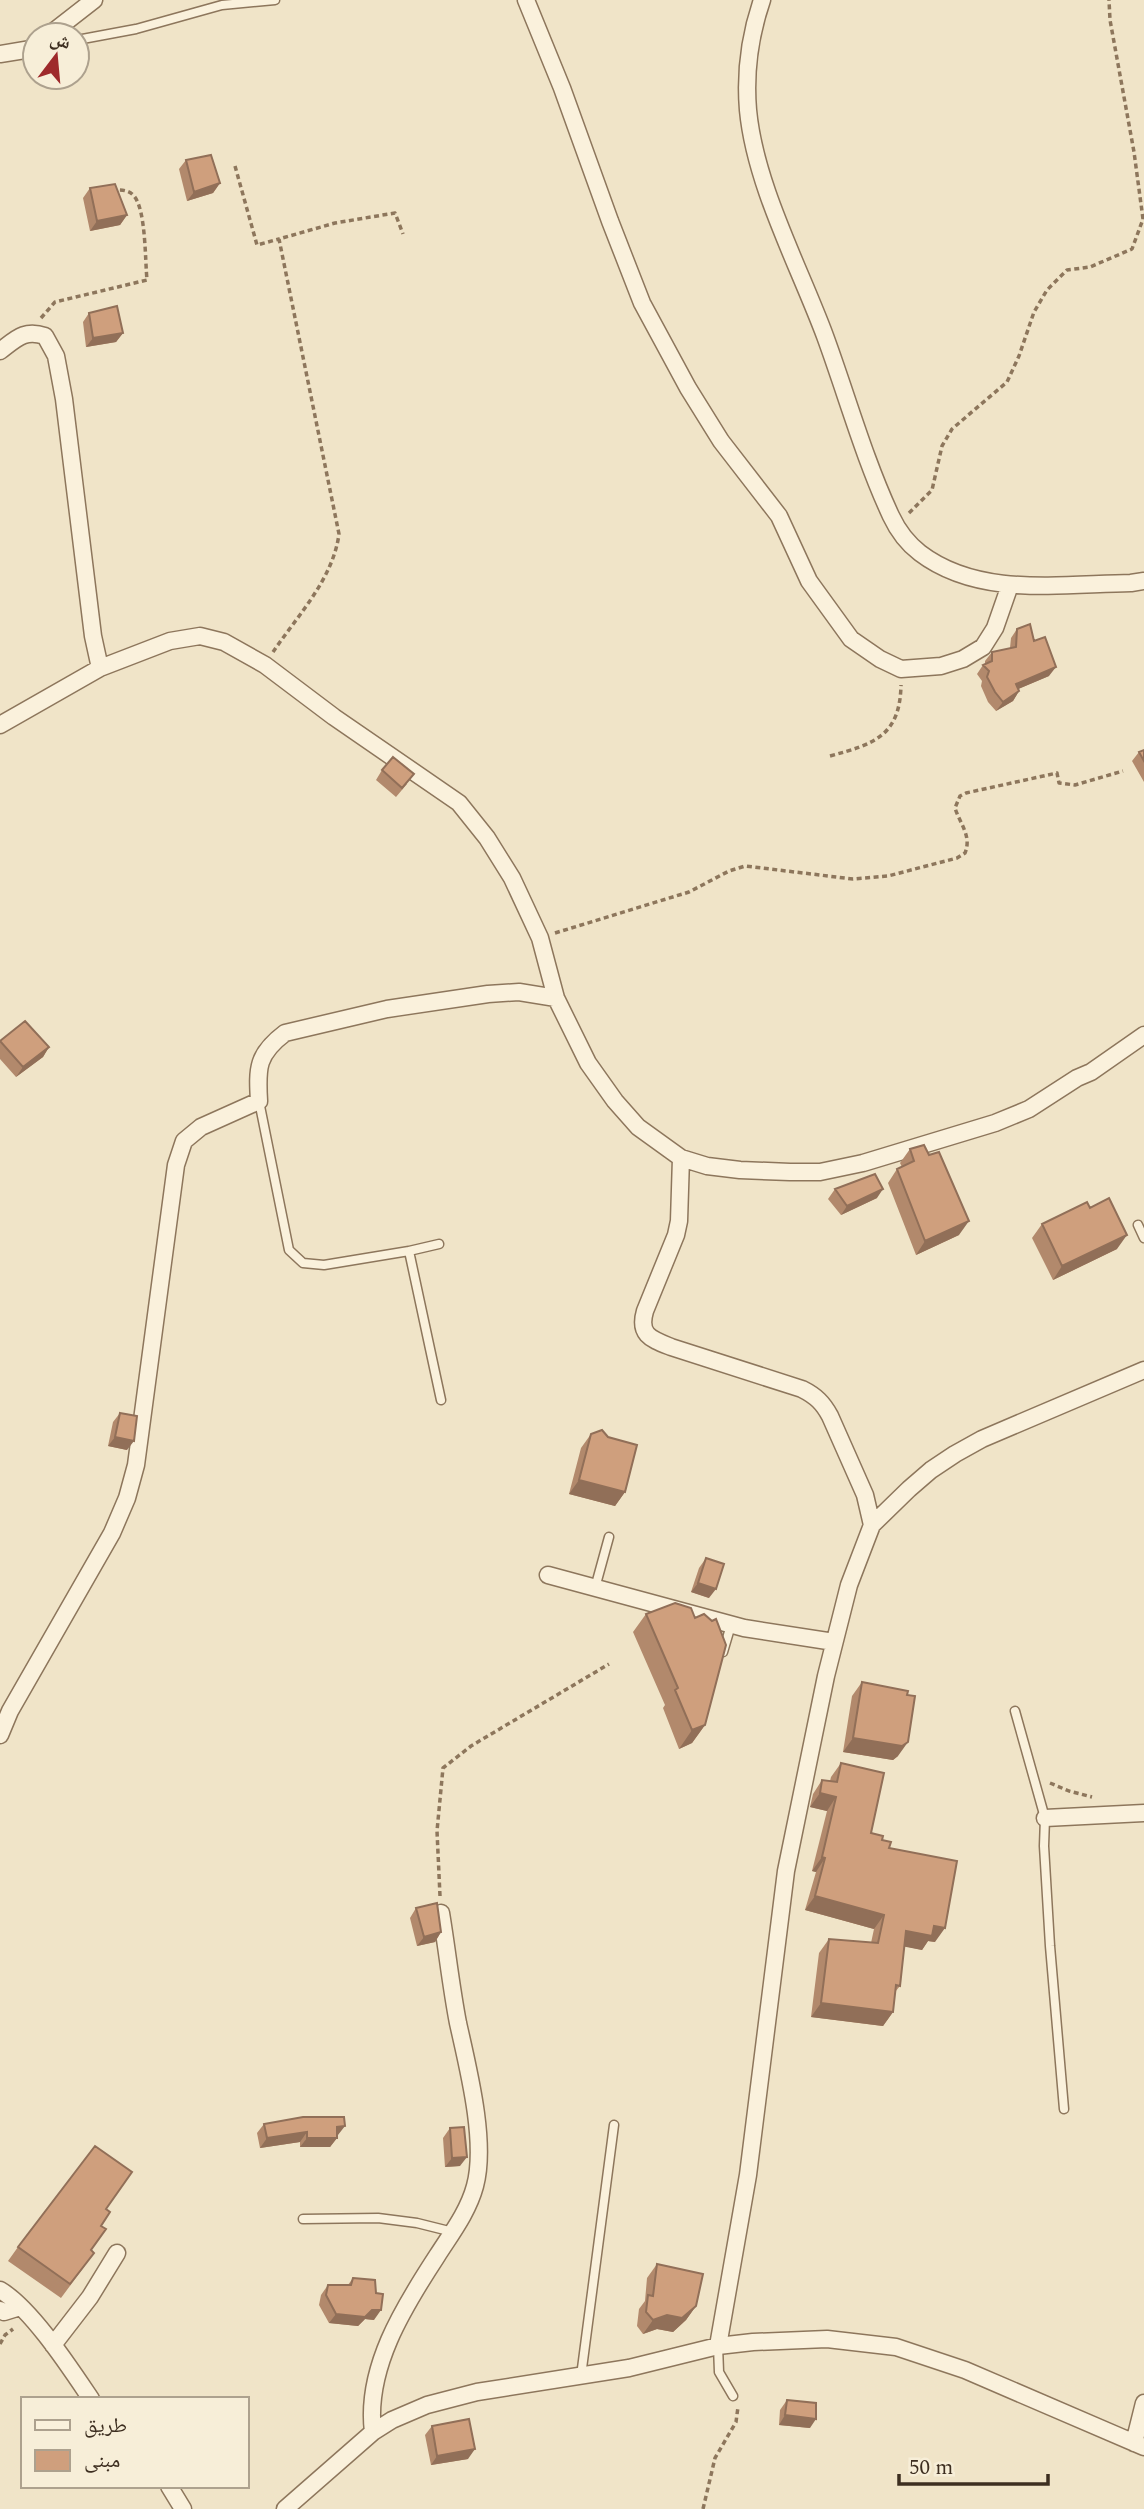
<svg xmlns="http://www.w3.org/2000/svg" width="1144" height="2509" viewBox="0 0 1144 2509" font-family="Spectral,'Noto Naskh Arabic',serif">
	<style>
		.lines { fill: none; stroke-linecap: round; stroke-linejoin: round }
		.lane-casing { stroke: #8d765c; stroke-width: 11 }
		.street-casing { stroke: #8d765c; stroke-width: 19 }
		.path { stroke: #8d765c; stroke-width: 3.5; stroke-dasharray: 5 3.5; stroke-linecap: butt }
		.lane { stroke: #faf1dc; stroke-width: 8 }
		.street { stroke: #faf1dc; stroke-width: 16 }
		.wall { fill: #b2896c }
		.shaded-wall { fill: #916f58 }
		.building { fill: #cf9f7d; stroke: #916f58; stroke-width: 2 }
	</style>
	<rect width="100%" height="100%" fill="#f0e4c8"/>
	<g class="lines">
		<!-- lane casing -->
		<g class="lane-casing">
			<path id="lane" d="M77 40 136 29 222 5 275 0
				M259 1101 289 1250 303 1263 324 1265 409 1251 441 1400
				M1138 1225 1144 1238
				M409 1251 439 1244
				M595 1588 609 1537
				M723 1652 731 1625
				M1015 1711 1045 1818 1044 1846 1050 1946 1064 2109
				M303 2219 378 2218 417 2223 453 2232
				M718 2346 719 2372 733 2396
				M581 2376 614 2125"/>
		</g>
		<!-- street casing -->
		<g class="street-casing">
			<path id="street" d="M526 0 562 88 610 221 642 303 688 388 721 441 779 516 809 581 851 639 880 659 901 669 941 666 963 659 983 647 995 628 1010 585
				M762 0C750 35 745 74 748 110 755 185 799 266 825 336 847 396 864 458 891 516 898 531 907 543 920 553 979 598 1062 584 1131 583L1144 581
				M49 35 94 0
				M0 54 31 49 35 46
				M0 351C16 339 24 329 45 336L56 356 64 399 93 636 100 668
				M0 725 100 668 170 641 200 636 224 642 265 665 334 717 459 803 487 838 512 878 540 938 556 998 588 1063 615 1101 638 1127 681 1158 707 1166 740 1170 790 1172H820L863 1163 995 1123 1029 1109 1077 1078 1091 1072 1144 1035
				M681 1158 679 1221 676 1235 645 1311C638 1335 651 1339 671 1347L802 1389C816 1396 823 1403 830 1416L865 1495 872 1525
				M548 1575 744 1628 834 1642
				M0 1735 10 1711 112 1533 127 1498 136 1465 176 1165 184 1141 201 1127 259 1101C257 1068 257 1054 285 1033L387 1009 488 994 519 992 556 998
				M1045 1818 1144 1813
				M0 2290C31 2308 70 2368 91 2399
				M0 2310 4 2312 20 2307
				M53 2345 90 2297 117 2253
				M718 2346 748 2175 786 1871 826 1676 849 1585 872 1525 909 1489 931 1470 955 1454 982 1439 1144 1370
				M373 2432C365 2369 403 2308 437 2256 451 2234 468 2212 475 2186 487 2142 468 2068 458 2023 451 1987 447 1949 441 1913
				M1134 2443 1144 2403
				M169 2486 183 2509
				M285 2509 373 2432 392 2420 427 2405 477 2392 629 2368 718 2346 753 2342 827 2339 896 2347 965 2370 1144 2447"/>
		</g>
		<!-- path -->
		<path class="path" d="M235 166 257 245 279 239
			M41 318 55 302 147 280C145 260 146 210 134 196 130 191 124 190 118 190
			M909 513 932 490 942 446 952 429 1007 382 1019 356 1034 312 1047 290 1067 270 1090 267 1132 249 1143 219 1134 152 1110 20 1109 0
			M273 652C298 615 333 579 339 534L279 239 335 223 395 213 403 234
			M830 756C874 744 900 736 901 685
			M555 933 689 892 729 871 745 866 853 879 888 876 957 858 965 853C972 836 960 824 955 808L960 796 966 793 1057 773 1059 783 1075 785 1123 771
			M1050 1783 1069 1791 1092 1797
			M440 1896 437 1831 443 1768 471 1746 609 1664
			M0 2344 5 2335 13 2329
			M703 2509 715 2458 736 2422 738 2407"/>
		<!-- lane -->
		<use href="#lane" class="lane"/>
		<!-- street -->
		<use href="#street" class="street"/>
	</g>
	<!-- wall -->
	<path class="wall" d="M186 160 220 183 213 193 187 201 179 169Z
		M90 188 127 215 120 225 90 231 83 198Z
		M89 313 123 333 116 342 86 347 83 322Z
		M1017 629 1034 641 1049 676 1018 689 1019 691 1013 701 996 711 988 702 981 686 982 681 977 674 983 665 985 664V661L992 652 1010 648 1011 638Z
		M1144 750V782L1132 761 1139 752Z
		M382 770 407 784 396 797 376 780Z
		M0 1041 49 1047 43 1057 16 1077 0 1059Z
		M910 1149 959 1235 916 1255 888 1183 897 1169 902 1167 900 1163Z
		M835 1189 877 1198 841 1215 828 1199Z
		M1090 1208 1117 1249 1053 1280 1032 1238 1042 1224Z
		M120 1413 127 1450 108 1446 113 1422Z
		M591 1434 625 1492 615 1506 569 1494 581 1448Z
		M706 1558 709 1598 691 1592 699 1568Z
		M646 1614 705 1725 692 1743 679 1749 663 1708 665 1705 633 1632Z
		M862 1682 898 1756 893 1760 843 1752 852 1696Z
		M841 1763 871 1833 882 1840 889 1848 935 1942 928 1941 922 1950 904 1946 900 1986 895 1992 893 2012 883 2026 811 2017 819 1953 829 1939 871 1943 874 1929 805 1910 816 1872 812 1871 827 1811 810 1807 813 1794 822 1780 830 1781 831 1777Z
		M416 1908 441 1932 435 1942 417 1946 410 1918Z
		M264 2124 338 2135 337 2136V2138L330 2147H300V2142L260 2148 257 2133Z
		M450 2128 460 2166 445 2167 443 2138Z
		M106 2209 84 2267 61 2298 8 2261 18 2247Z
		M657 2264 696 2306 686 2320 673 2332 657 2329 643 2334 637 2326 639 2309 645 2301 647 2278Z
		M353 2278 374 2320 365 2319 358 2326 329 2323 319 2305 321 2295 328 2285H348Z
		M787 2400 810 2428 779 2425 780 2410Z
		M432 2426 468 2459 431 2465 425 2435Z"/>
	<!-- shaded-wall -->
	<path class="shaded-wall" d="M220 183 213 193 187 201 194 192Z
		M127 215 120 225 90 231 97 221Z
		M123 333 116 342 86 347 93 338Z
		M1056 667 1049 676 1009 693 1016 684Z
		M1019 691 1013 701 996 711 1003 702Z
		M49 1047 43 1057 16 1077 23 1067Z
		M883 1189 877 1198 841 1215 847 1206Z
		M969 1221 959 1235 916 1255 925 1241Z
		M1127 1235 1117 1249 1053 1280 1062 1266Z
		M115 1437 134 1441 127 1450 108 1446Z
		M579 1480 625 1492 615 1506 569 1494Z
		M698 1583 716 1589 709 1598 691 1592Z
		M705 1725 692 1743 679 1749 692 1730Z
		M853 1738 908 1742 898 1756 893 1760 843 1752Z
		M820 1793 836 1797 827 1811 810 1807Z
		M822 1857 825 1858 816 1872 812 1871Z
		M815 1896 884 1915 874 1929 805 1910Z
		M934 1926 945 1928 935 1942 928 1941 922 1950 896 1945 906 1931Z
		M441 1932 435 1942 417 1946 424 1937Z
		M821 2003 893 2012 883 2026 811 2017Z
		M345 2126 338 2135 330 2137 337 2127Z
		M307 2132 300 2142 260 2148 267 2138Z
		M307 2138H337L330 2147H300Z
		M467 2157 460 2166 445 2167 452 2158Z
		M696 2306 686 2320 673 2332 657 2329 643 2334 653 2320Z
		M372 2310H381L374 2320 365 2319 358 2326 329 2323 336 2314Z
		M785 2415 816 2419 810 2428 779 2425Z
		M475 2449 468 2459 431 2465 437 2456Z"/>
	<!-- building -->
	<path class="building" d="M211 155 220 183 194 192 186 160Z
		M115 184 127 215 97 221 90 188Z
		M117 306 123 333 93 338 89 313Z
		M1030 624 1034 641 1045 637 1056 667 1016 684 1019 691 1003 702 995 692 987 677 989 671 983 665 992 661V652L1016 647 1017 629Z
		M1144 750V761L1139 752Z
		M393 757 414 774 402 788 382 770Z
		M25 1021 49 1047 23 1067 0 1041Z
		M924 1145 929 1155 939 1152 969 1221 925 1241 897 1169 914 1161 910 1149Z
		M875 1174 883 1189 847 1206 835 1189Z
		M1109 1198 1127 1235 1062 1266 1042 1224 1087 1202 1090 1208Z
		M120 1413 137 1416 134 1441 115 1437Z
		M602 1430 608 1437 637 1445 625 1492 579 1480 591 1434Z
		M706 1558 724 1564 716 1589 698 1583Z
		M675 1603 691 1608 695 1618 704 1614 712 1621 716 1619 726 1645 705 1725 692 1730 675 1690 678 1688 646 1614Z
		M862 1682 908 1691 907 1695 915 1696 908 1742 902 1746 853 1738Z
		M841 1763 884 1773 871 1833 883 1836 882 1840 891 1842 889 1848 957 1861 945 1928 934 1926 932 1936 906 1931 900 1986 896 1985 893 2012 821 2003 829 1939 878 1943 884 1915 815 1896 825 1858 822 1857 836 1797 820 1793 822 1780 837 1782Z
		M437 1903 441 1932 424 1937 416 1908Z
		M303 2117H344L345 2126 337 2127V2138H307V2132L267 2138 264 2124Z
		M464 2127 467 2157 452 2158 450 2128Z
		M95 2146 132 2172 106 2209 110 2212 101 2226 106 2229 91 2250 94 2253 70 2284 18 2247Z
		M657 2264 703 2274 696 2306 682 2318 667 2315 653 2320 646 2312 648 2295 653 2296Z
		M353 2278 375 2280 376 2293 383 2294 381 2310H372L365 2317 336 2314 326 2295 328 2285H351Z
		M787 2400 816 2403V2419L785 2415Z
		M469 2419 475 2449 437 2456 432 2426Z"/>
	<!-- legend -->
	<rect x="21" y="2397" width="228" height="91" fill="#f7eed8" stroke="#ada18e" stroke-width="2"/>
	<rect x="35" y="2420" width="35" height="10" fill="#faf1dc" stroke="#ada18e" stroke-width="2"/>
	<text x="84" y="2432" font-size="21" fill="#3d2e20">طريق</text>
	<rect x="35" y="2450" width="35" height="21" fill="#cf9f7d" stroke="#ada18e" stroke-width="2"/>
	<text x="84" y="2467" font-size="21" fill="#3d2e20">مبنى</text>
	<!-- north arrow -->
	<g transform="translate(56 56) rotate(16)"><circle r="33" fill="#f7eed8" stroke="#ada18e" stroke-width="2"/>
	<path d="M0-5L12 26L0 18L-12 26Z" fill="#9e2a2b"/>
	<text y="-10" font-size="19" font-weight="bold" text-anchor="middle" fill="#3d2e20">ش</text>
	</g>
	<!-- scale -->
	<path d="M899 2474v10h149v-10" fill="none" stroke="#3d2e20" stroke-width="3.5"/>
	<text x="909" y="2474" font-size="21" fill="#3d2e20" stroke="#f7eed8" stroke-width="5" paint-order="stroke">50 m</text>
</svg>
